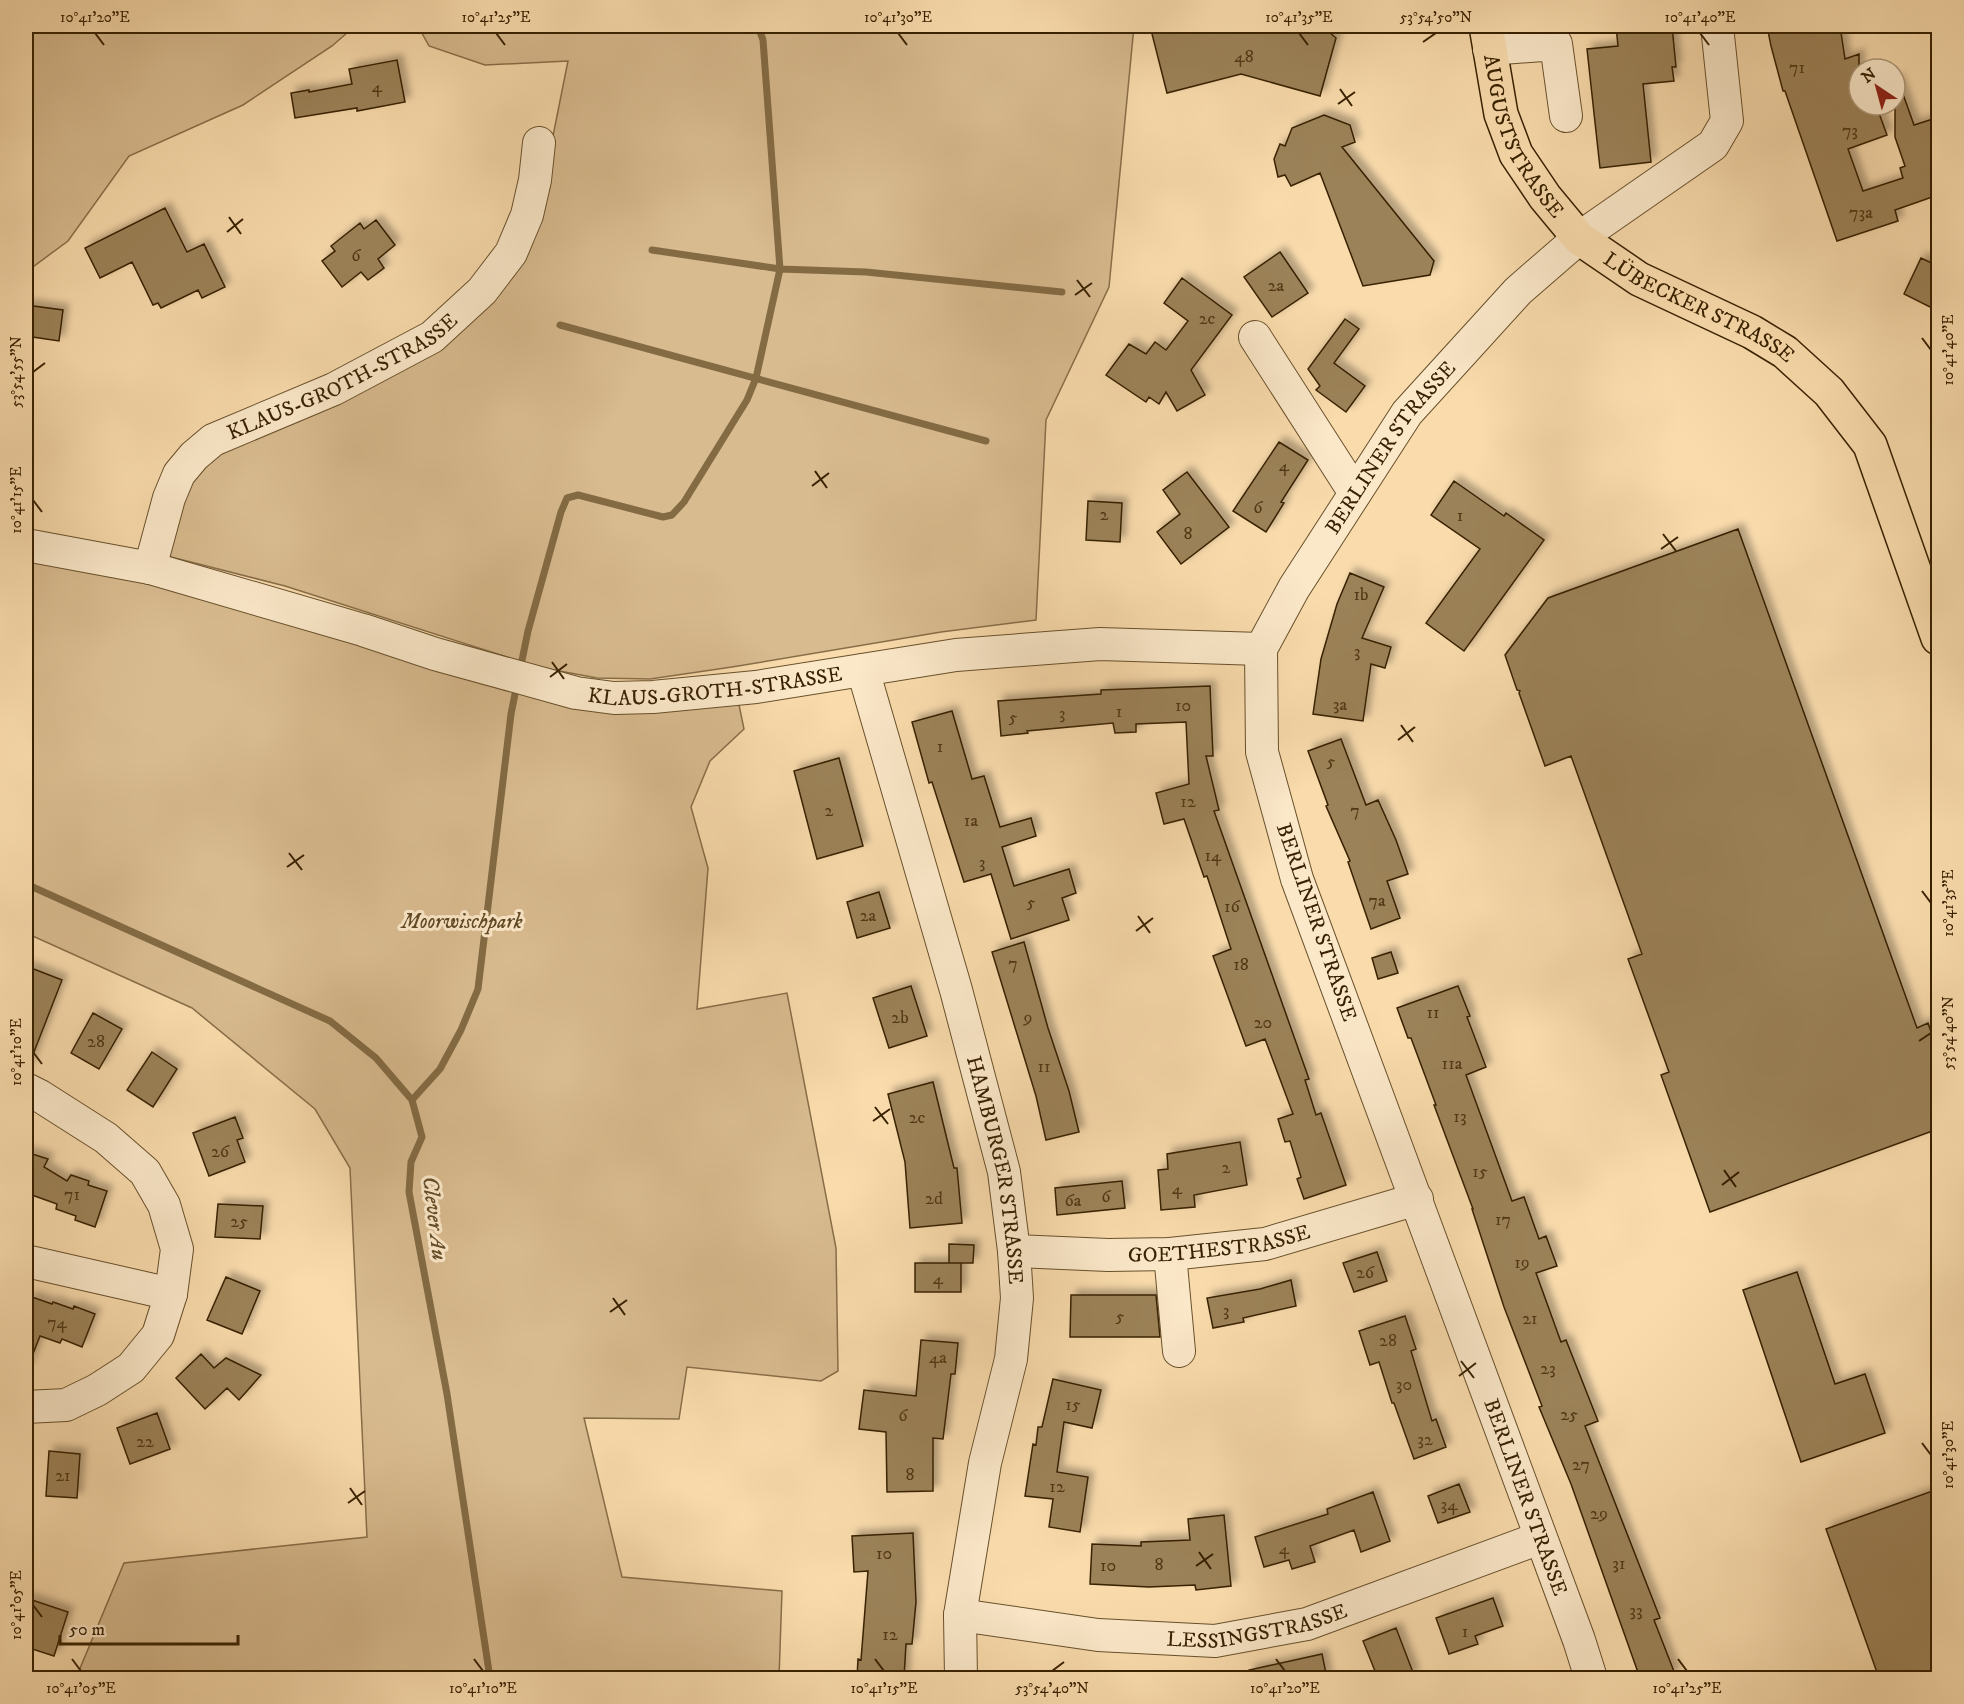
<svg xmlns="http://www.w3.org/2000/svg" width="1964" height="1704" viewBox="0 0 1964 1704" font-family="'IM FELL DW Pica',serif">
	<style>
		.green { fill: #d8bb8f; stroke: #886e48; stroke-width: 1.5 }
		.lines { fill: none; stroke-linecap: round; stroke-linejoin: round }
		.stream { stroke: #846b44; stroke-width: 7 }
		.building { fill: #9c8259; stroke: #382100; stroke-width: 1.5; filter: url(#shadow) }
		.minor-casing { stroke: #68502b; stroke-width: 34 }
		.major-casing { stroke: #382100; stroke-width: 36 }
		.minor { stroke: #fbe8c9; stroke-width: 32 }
		.major { stroke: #f9dbac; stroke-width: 33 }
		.ticks { fill: none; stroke: #382100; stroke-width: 2 }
		.labels { text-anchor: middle; stroke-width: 6; stroke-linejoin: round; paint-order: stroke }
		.number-label { font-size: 18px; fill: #513916 }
		.street-label { font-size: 21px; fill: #382100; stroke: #fbe8c9 }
		.park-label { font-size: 21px; font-style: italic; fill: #604824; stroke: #fbe8c9 }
		.water-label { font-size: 22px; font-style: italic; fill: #644c28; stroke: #fbe8c9 }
		.neatline { fill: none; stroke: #382100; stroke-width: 2 }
		.ticks-label { font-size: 15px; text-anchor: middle; fill: #382100 }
	</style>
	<defs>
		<filter id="shadow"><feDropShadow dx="5.5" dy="-5.5" stdDeviation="3" flood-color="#0004"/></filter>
	</defs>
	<rect width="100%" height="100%" fill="#f9dbac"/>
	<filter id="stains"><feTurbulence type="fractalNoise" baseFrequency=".00333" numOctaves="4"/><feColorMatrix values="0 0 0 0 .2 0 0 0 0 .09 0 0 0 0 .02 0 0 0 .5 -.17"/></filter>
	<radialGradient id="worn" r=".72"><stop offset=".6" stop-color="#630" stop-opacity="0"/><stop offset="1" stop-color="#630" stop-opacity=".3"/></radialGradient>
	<!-- green -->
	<path class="green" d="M26 26H355L332 46 243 105 129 156 68 241 26 272Z
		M418 26H1134L1109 287 1046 420 1036 620 941 632 732 667 650 679 597 678 538 667 285 586 163 555 187 474 207 454 434 342 540 201 568 61 485 65 429 46Z
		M26 558 118 572 568 703 738 700 744 729 710 761 691 807 708 868 697 1009 787 993 836 1248 838 1371 821 1381 687 1367 679 1419 584 1418 622 1577 782 1591 779 1678H76L124 1563 367 1537 350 1168 315 1109 192 1008 26 933Z"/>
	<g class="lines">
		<!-- stream -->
		<path class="stream" d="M652 250 780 269 866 272 1062 292
			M560 325 986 441
			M520 670 528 631 561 512 567 498 578 495 663 517 672 515 684 502 747 400 756 378 780 269 763 40 758 26
			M26 884 330 1021 376 1058 412 1100 422 1137 411 1162 409 1192 447 1394 490 1678
			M412 1100 440 1069 461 1030 478 989 511 714 517 684"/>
	</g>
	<!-- building -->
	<path class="building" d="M1150 26H1322L1336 38 1320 96 1241 74 1167 93Z
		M1616 26H1672L1676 67H1672L1674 81 1643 84 1651 162 1600 168 1587 49 1618 46Z
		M1767 26H1840L1845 59 1859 54V105H1876L1887 135 1848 149 1863 191 1903 178 1900 168 1905 166 1895 137V80H1898L1914 125 1933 119 1938 134V195L1895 210 1898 221 1837 241 1785 91H1783L1771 46Z
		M397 60 405 102 357 111V108L295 118 291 93 309 90V92L352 84 349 69Z
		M1324 115 1350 125 1355 142 1342 147 1434 261 1430 275 1363 286 1320 173 1291 186 1285 175 1278 177 1274 159 1280 144 1285 146 1292 128Z
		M165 208 187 252 204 244 225 287 202 298 198 290 161 308 158 303 153 305 132 262 100 278 85 248Z
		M376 220 395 245 378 259 384 268 368 280 361 272 342 287 322 261 335 251 331 246 360 223 364 229Z
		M1280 252 1308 293 1272 317 1244 277Z
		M1921 258 1938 266V311L1904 294Z
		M1182 278 1232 315 1191 370 1205 395 1177 411 1166 392 1159 404 1149 397 1146 402 1106 375 1129 344 1146 354 1155 342 1166 350 1188 321 1164 303Z
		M26 305 63 310 59 341 26 336Z
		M1345 319 1359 329 1334 363 1365 386 1346 412 1316 390 1320 386 1308 369Z
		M1279 442 1308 460 1281 502 1284 503 1266 532 1233 511Z
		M1187 472 1229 527 1181 564 1157 532 1180 514 1163 490Z
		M1454 481 1504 516 1506 513 1544 540 1464 651 1426 623 1480 549 1431 515Z
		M1088 501 1122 503 1120 542 1086 540Z
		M1738 529 1917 1028 1928 1023 1938 1052V1129L1710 1212 1661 1075 1669 1072 1628 959 1642 954 1571 756 1545 766 1519 693 1520 691 1517 690 1505 655 1548 598Z
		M1350 573 1384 587 1362 638 1391 647 1385 668 1371 664 1363 721 1313 714 1321 659 1337 604Z
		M1210 686 1213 756H1206L1219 810 1214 811 1309 1079 1305 1080 1316 1115 1321 1113 1346 1185 1304 1199 1297 1179 1301 1177 1290 1141 1285 1142 1278 1119 1293 1114 1265 1039 1246 1046 1213 956 1231 949 1207 876 1204 877 1184 819 1164 824 1156 793 1189 784 1186 722 1136 724V732L1115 733 1113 723 1027 731 1028 733 1001 736 998 701 1101 694V690Z
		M952 711 972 779 984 776 1000 827 1031 818 1036 836 1002 847 1014 886 1069 869 1076 893 1062 898 1069 920 1011 939 991 874 964 882 932 782 929 783 912 722Z
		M1341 739 1366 805 1378 800 1396 840 1408 874 1387 881 1400 918 1371 929 1348 862 1350 861 1326 806 1328 805 1308 751Z
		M839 758 863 846 817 859 794 771Z
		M879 892 890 928 857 938 847 902Z
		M1024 942 1048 1028 1069 1091 1079 1132 1046 1140 1036 1096 992 952Z
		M1391 952 1398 973 1378 979 1372 958Z
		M26 966 62 980 27 1070 26 1069Z
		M911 986 927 1036 889 1048 873 998Z
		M1458 986 1470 1016 1467 1017 1486 1067 1466 1075 1512 1201 1524 1197 1539 1239 1546 1236 1557 1266 1536 1273 1561 1342 1566 1340 1598 1421 1585 1426 1660 1618 1654 1620 1675 1674 1664 1678H1640L1571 1484 1539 1407 1542 1406 1504 1307 1472 1209H1473L1434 1105H1436L1411 1038H1408L1397 1008Z
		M93 1013 122 1029 99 1069 71 1053Z
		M152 1052 177 1069 153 1107 127 1090Z
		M933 1082 954 1168H957L962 1223 910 1228 905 1162 888 1094Z
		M235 1117 243 1138 237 1140 245 1162 209 1176 193 1133Z
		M1240 1142 1247 1185 1194 1195 1195 1207 1161 1210 1158 1170 1168 1169 1167 1154Z
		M26 1152 48 1159 44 1167 67 1181 71 1175 89 1181 88 1185 107 1191 95 1227 75 1220 76 1216 56 1209 57 1204 29 1194 26 1200Z
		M1122 1181 1125 1208 1057 1215 1055 1188Z
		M218 1204 263 1206 260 1239 215 1237Z
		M949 1244 974 1245 973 1263H949Z
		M1377 1252 1387 1281 1354 1292 1343 1263Z
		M915 1263H961V1292H915Z
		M1797 1272 1835 1384 1865 1374 1885 1433 1801 1462 1743 1290Z
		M226 1277 260 1291 242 1334 207 1320Z
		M1291 1280 1296 1306 1243 1318 1244 1322 1213 1328 1207 1298 1260 1289Z
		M1071 1295H1156L1160 1337H1070Z
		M32 1297 52 1304 53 1302 73 1309 74 1306 95 1314 82 1347 62 1339 60 1343 40 1336 27 1369H26V1299L30 1301Z
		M1405 1316 1416 1349 1411 1351 1432 1421 1436 1419 1446 1447 1414 1459 1394 1403H1392L1379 1362 1370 1365 1359 1331Z
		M921 1340 958 1343 955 1374H951L943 1439 933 1438V1491L887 1492 886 1432 859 1429 864 1390 916 1396Z
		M201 1354 214 1368 226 1358 261 1375 239 1400 227 1388 205 1409 176 1378Z
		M1053 1379 1101 1390 1092 1428 1064 1422 1057 1472 1088 1477 1080 1532 1049 1527 1053 1499 1025 1496 1033 1444 1036 1445 1038 1427H1042Z
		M157 1413 170 1449 130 1464 117 1428Z
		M49 1451 80 1454 77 1498 46 1496Z
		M1459 1484 1470 1512 1438 1523 1428 1496Z
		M1938 1489V1678H1879L1826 1529Z
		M1373 1492 1390 1541 1361 1552 1354 1530 1310 1546 1315 1562 1292 1569 1289 1560 1264 1567 1255 1537 1328 1514 1327 1509Z
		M1224 1515 1231 1586 1196 1590 1195 1585 1149 1587 1090 1584 1092 1544 1141 1546V1542L1190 1540 1188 1519Z
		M913 1533 916 1602 912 1644H906L904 1678H857L858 1659 861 1660 868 1571 854 1572 852 1536Z
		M26 1598 68 1612 54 1656 26 1647Z
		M1493 1598 1503 1626 1475 1636 1478 1644 1449 1654 1436 1618Z
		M1396 1628 1414 1675 1404 1678H1392L1389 1672 1377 1676 1363 1641Z
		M1322 1654 1327 1678H1250L1249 1670Z"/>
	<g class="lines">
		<!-- minor casing -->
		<g class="minor-casing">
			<g id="minor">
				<path d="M1489 49 1556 44 1566 116"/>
				<path d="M1255 337 1355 493"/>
				<path id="s1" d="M26 545 150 568 363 630 435 654 576 693 614 698 653 697 756 687 956 655 1100 644 1261 649"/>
				<path id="s2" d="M150 568 169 498 179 474 194 456 213 440 334 389 432 337 482 291 511 253 527 215 535 180 539 143"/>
				<path id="s3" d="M863 670 956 990 1004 1172 1014 1251 1017 1298 1011 1359 985 1463 960 1615 961 1678"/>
				<path d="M26 1089 40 1096 106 1138 145 1172 164 1205 177 1249 171 1294 158 1335 131 1368 97 1390 66 1405 26 1407"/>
				<path id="s4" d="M1014 1251 1108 1255 1170 1254 1265 1244 1417 1199"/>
				<path d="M1170 1254 1179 1351"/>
				<path d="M26 1261 171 1294"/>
				<path id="s5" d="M960 1615 1098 1635 1215 1641 1307 1624 1540 1538"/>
				<path id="s6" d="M1591 1678 1579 1640 1297 879 1262 752 1261 649 1294 588 1407 413 1518 291 1579 238 1713 145 1727 121 1717 26"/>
			</g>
		</g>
		<!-- major casing -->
		<g class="major-casing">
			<g id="major">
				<path id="s7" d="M1486 26 1501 114 1516 154 1545 197 1579 238 1639 279 1752 332 1785 352 1829 392 1870 445 1938 638"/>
			</g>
		</g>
		<!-- minor -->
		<use href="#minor" class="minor"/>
		<!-- major -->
		<use href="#major" class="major"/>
	</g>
	<!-- ticks -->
	<path class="ticks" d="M95 33 104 45M496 33 505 45M898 33 907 45M1299 33 1308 45M1700 33 1709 45M1423 42 1436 33M1340 89 1352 106M1338 104 1355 92M229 217 241 234M227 232 243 219M1077 280 1090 297M1075 295 1092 283M1922 338 1931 350M33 372 45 363M815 471 827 488M812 486 829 473M33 500 42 512M1663 534 1676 551M1661 549 1678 537M552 662 564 679M550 677 567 664M1401 725 1413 742M1398 740 1415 727M289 853 302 870M287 867 304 855M1922 891 1931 903M1138 916 1150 933M1136 931 1153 918M1919 1041 1931 1033M33 1052 42 1064M875 1107 888 1124M873 1121 890 1109M1724 1170 1736 1187M1722 1185 1739 1172M613 1298 625 1315M610 1312 627 1300M1461 1361 1474 1378M1459 1376 1476 1363M1922 1443 1931 1455M350 1488 362 1505M348 1503 365 1491M1199 1552 1211 1569M1196 1566 1213 1554M33 1605 42 1617M72 1659 81 1671M474 1659 483 1671M875 1659 884 1671M1276 1659 1285 1671M1678 1659 1687 1671M1052 1671 1064 1662"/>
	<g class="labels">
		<!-- number labels -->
		<g class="number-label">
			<text x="1244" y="62">48</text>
			<text x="1797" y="73">71</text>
			<text x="377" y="92">4</text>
			<text x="1850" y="136">73</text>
			<text x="1861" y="218">73a</text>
			<text x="356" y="261">6</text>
			<text x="1276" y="291">2a</text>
			<text x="1207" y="324">2c</text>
			<text x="1284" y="471">4</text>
			<text x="1258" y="513">6</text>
			<text x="1104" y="520">2</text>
			<text x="1460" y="521">1</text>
			<text x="1188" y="539">8</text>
			<text x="1361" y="600">1b</text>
			<text x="1357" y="657">3</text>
			<text x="1340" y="710">3a</text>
			<text x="1183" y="711">10</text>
			<text x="1119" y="717">1</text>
			<text x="1062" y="719">3</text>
			<text x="1013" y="723">5</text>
			<text x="940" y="752">1</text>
			<text x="1331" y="767">5</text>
			<text x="1188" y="807">12</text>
			<text x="829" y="816">2</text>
			<text x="1355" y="816">7</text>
			<text x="971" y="826">1a</text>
			<text x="1213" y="861">14</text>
			<text x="982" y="868">3</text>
			<text x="1377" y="906">7a</text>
			<text x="1031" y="908">5</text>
			<text x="1232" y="912">16</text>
			<text x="868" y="921">2a</text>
			<text x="1013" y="969">7</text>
			<text x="1241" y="970">18</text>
			<text x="1433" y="1018">11</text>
			<text x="900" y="1023">2b</text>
			<text x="1028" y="1023">9</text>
			<text x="1263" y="1028">20</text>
			<text x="96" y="1047">28</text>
			<text x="1452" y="1069">11a</text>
			<text x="1044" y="1072">11</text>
			<text x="1460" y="1122">13</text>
			<text x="917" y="1123">2c</text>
			<text x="220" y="1157">26</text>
			<text x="1226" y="1173">2</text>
			<text x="1480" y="1177">15</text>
			<text x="1177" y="1194">4</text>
			<text x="72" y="1200">71</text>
			<text x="1106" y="1202">6</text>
			<text x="934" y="1204">2d</text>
			<text x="1073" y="1206">6a</text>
			<text x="1503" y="1225">17</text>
			<text x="239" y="1227">25</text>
			<text x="1522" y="1268">19</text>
			<text x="1365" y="1278">26</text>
			<text x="938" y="1284">4</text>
			<text x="1226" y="1316">3</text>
			<text x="1120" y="1322">5</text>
			<text x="1530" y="1324">21</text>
			<text x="57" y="1328">74</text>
			<text x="1388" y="1346">28</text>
			<text x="938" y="1363">4a</text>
			<text x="1548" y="1374">23</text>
			<text x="1404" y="1390">30</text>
			<text x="1073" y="1410">15</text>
			<text x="1569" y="1420">25</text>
			<text x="903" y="1421">6</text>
			<text x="1425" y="1445">32</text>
			<text x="145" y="1447">22</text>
			<text x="1581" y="1470">27</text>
			<text x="910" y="1480">8</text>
			<text x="63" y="1481">21</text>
			<text x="1057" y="1492">12</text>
			<text x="1449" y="1510">34</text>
			<text x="1599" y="1519">29</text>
			<text x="1284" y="1554">4</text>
			<text x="884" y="1559">10</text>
			<text x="1619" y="1569">31</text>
			<text x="1159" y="1570">8</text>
			<text x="1108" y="1571">10</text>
			<text x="1636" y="1616">33</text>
			<text x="1465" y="1637">1</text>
			<text x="890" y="1640">12</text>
		</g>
		<!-- street labels -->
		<g class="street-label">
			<text dy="7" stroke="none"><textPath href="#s7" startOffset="118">AUGUSTSTRASSE</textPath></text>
			<text dy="7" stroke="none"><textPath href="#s7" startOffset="376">LÜBECKER STRASSE</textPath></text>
			<text dy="7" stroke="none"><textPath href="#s2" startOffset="291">KLAUS-GROTH-STRASSE</textPath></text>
			<text dy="7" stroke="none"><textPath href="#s6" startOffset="1326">BERLINER STRASSE</textPath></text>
			<text dy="7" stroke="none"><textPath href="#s1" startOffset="710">KLAUS-GROTH-STRASSE</textPath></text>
			<text transform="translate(1317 922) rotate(71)" y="7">BERLINER STRASSE</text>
			<text dy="7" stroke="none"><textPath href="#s3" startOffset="518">HAMBURGER STRASSE</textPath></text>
			<text dy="7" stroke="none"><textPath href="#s4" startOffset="206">GOETHESTRASSE</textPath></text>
			<text transform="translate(1526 1497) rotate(70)" y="7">BERLINER STRASSE</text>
			<text dy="7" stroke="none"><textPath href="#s5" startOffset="300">LESSINGSTRASSE</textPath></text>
		</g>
		<!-- park labels -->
		<g class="park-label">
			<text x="462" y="928">Moorwischpark</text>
		</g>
		<!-- water labels -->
		<g class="water-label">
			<text transform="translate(436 1218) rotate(83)" y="8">Clever Au</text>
		</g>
	</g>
	<!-- margin -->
	<rect width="1964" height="1704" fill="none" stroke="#f9dbac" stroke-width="66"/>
	<!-- north arrow -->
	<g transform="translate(1877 87) rotate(324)"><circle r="28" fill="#fbe8c9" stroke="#ad9879" stroke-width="1.5"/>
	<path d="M0-4.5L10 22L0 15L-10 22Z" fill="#8f2418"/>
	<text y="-9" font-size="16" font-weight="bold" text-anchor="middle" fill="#382100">N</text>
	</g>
	<!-- scale -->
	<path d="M60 1635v9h178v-9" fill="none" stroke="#382100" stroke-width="3"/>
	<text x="69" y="1635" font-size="18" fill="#382100" stroke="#fbe8c9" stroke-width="4.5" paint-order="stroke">50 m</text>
	<rect x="33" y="33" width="1898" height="1638" class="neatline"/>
	<g class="ticks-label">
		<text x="95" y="22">10°41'20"E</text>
		<text x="496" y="22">10°41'25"E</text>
		<text x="898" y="22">10°41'30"E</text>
		<text x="1299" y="22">10°41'35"E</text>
		<text x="1436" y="22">53°54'50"N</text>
		<text x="1700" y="22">10°41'40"E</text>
		<text transform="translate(1948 350) rotate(-90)" y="5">10°41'40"E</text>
		<text transform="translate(16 372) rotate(-90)" y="5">53°54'55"N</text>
		<text transform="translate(16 500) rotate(-90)" y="5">10°41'15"E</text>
		<text transform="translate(1948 903) rotate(-90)" y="5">10°41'35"E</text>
		<text transform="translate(1948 1033) rotate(-90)" y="5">53°54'40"N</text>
		<text transform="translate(16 1052) rotate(-90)" y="5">10°41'10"E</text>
		<text transform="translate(1948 1455) rotate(-90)" y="5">10°41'30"E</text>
		<text transform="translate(16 1605) rotate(-90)" y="5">10°41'05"E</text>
		<text x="81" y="1693">10°41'05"E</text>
		<text x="483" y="1693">10°41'10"E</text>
		<text x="884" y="1693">10°41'15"E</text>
		<text x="1052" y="1693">53°54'40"N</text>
		<text x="1285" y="1693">10°41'20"E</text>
		<text x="1687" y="1693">10°41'25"E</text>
	</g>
	<rect width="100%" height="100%" filter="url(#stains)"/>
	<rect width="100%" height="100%" fill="url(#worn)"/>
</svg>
